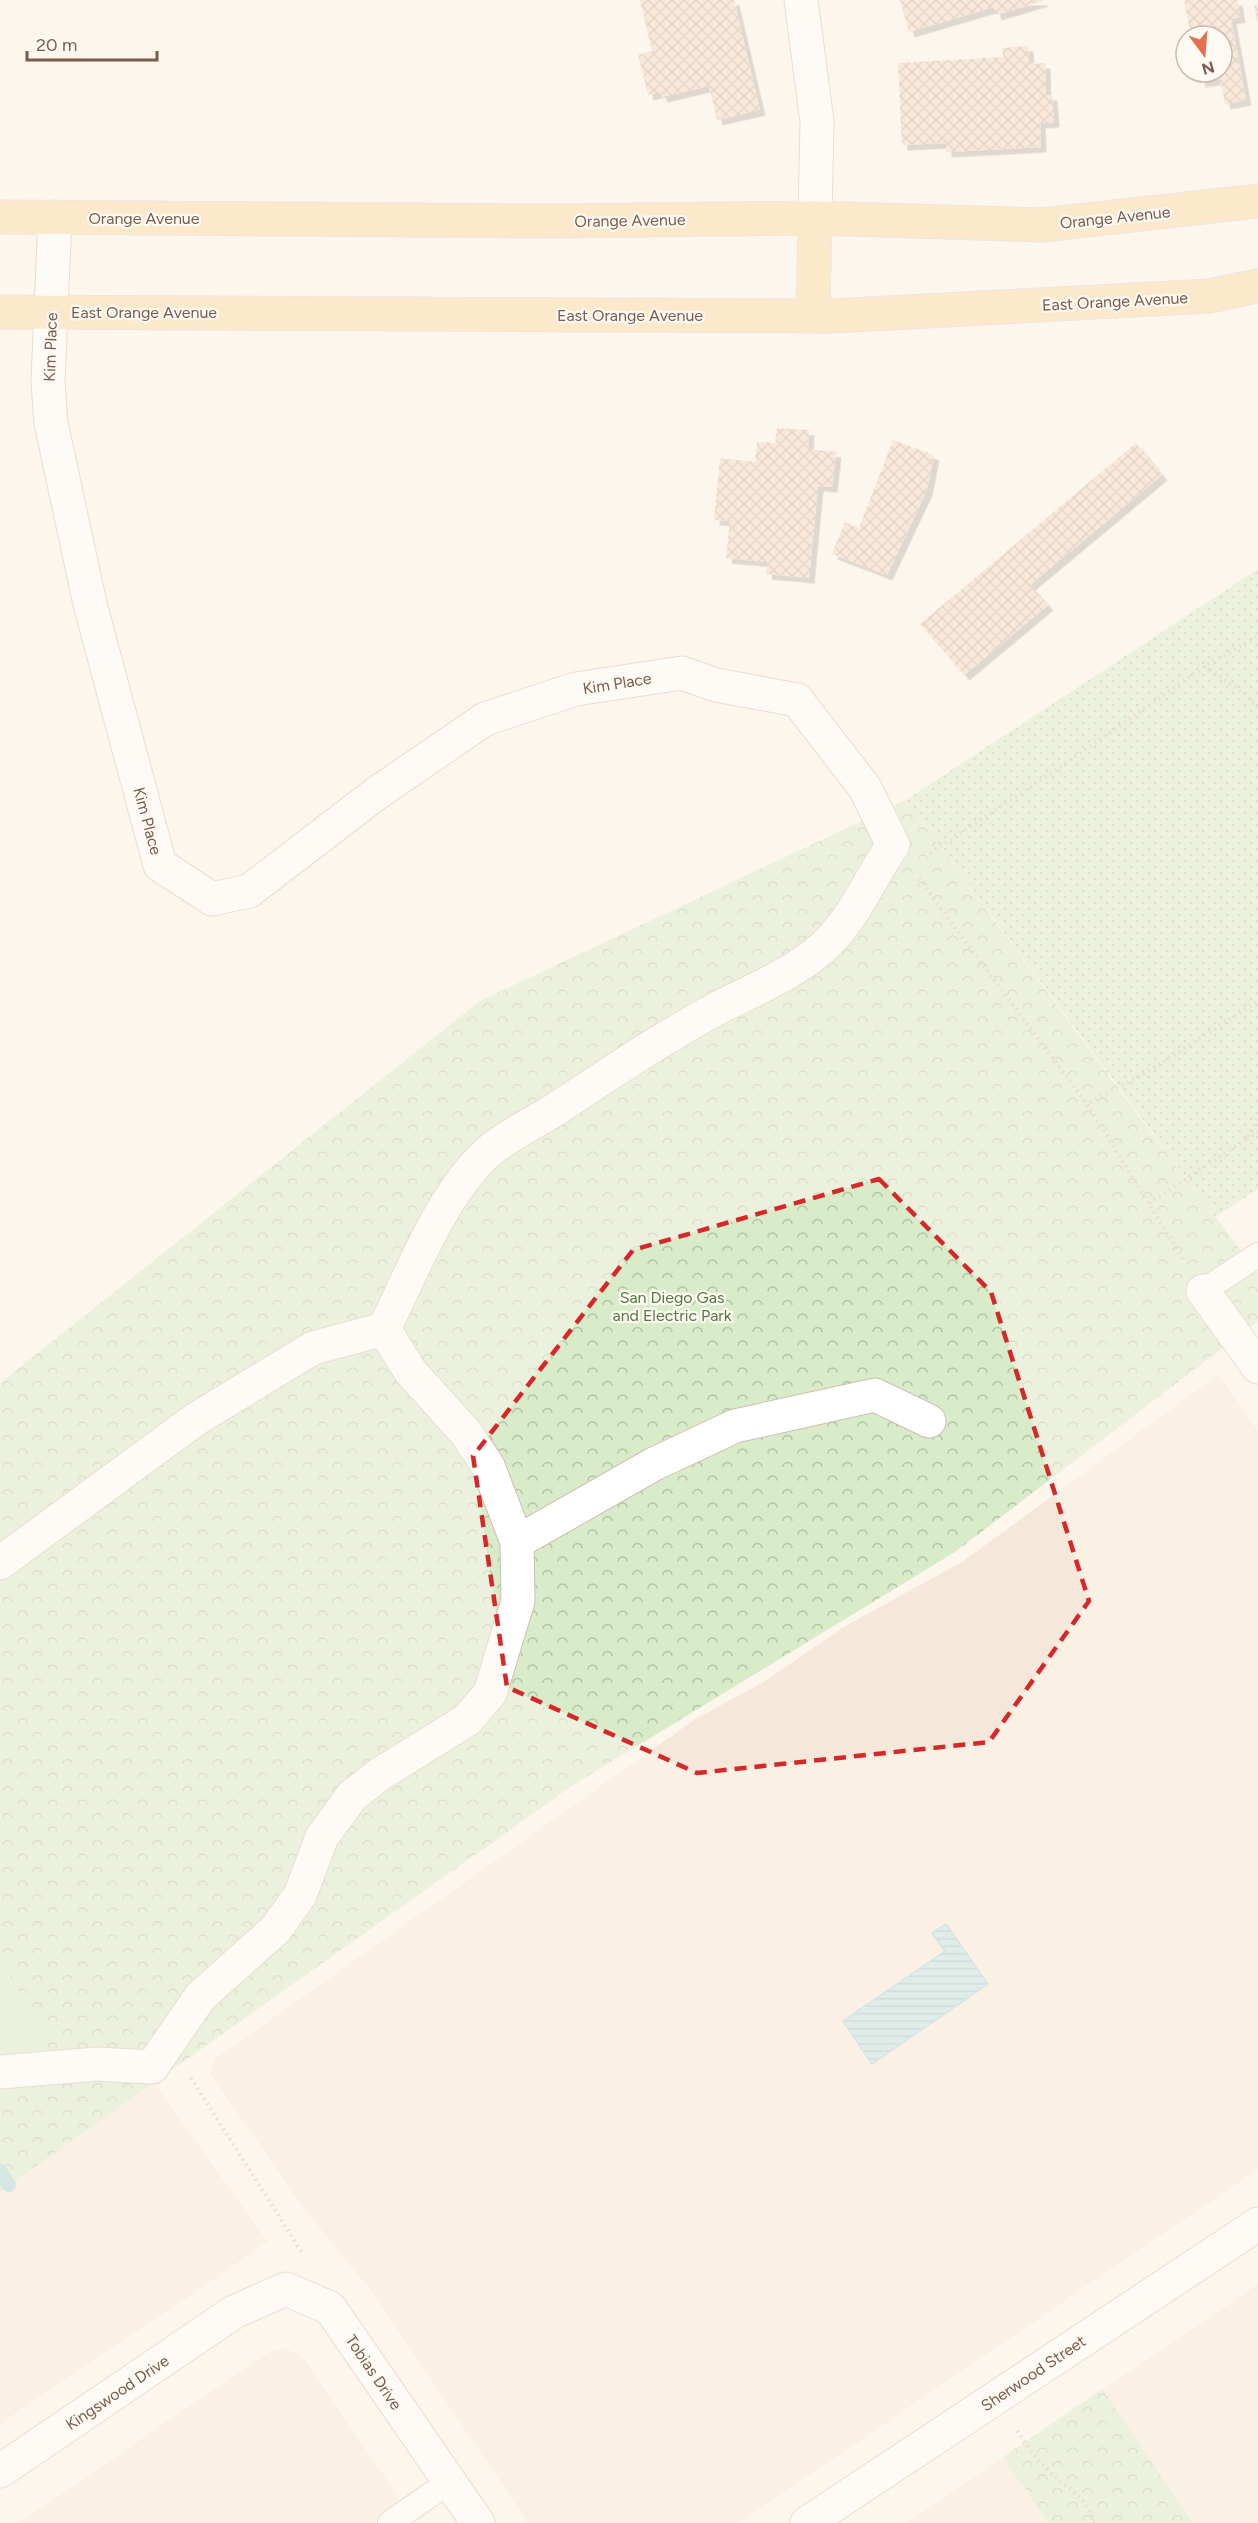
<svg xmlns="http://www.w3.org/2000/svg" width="1258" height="2523" viewBox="0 0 1258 2523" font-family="Figtree,sans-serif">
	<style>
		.residential { fill: #f5e8da }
		.grass { fill: url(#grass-dots) }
		.park { fill: url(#park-crowns) }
		.pitch { fill: #d8ecc9 }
		.water { fill: url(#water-rules); stroke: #a5d3da; stroke-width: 1.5 }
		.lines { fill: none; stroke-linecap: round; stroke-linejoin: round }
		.stream { stroke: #a5d3da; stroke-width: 14 }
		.building { fill: url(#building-cross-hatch); filter: url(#shadow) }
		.lane-casing { stroke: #d1beb0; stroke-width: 26 }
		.street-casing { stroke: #d1beb0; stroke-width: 35 }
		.primary-casing { stroke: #dad1cd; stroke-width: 35 }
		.path { stroke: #d9b8a5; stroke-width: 4; stroke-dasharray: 1.5 4.5; stroke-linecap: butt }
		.lane { stroke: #fff; stroke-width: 24 }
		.street { stroke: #fff; stroke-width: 33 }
		.primary { stroke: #fbd9a5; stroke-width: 33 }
		.marked { fill: none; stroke: #d62828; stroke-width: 4.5; stroke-dasharray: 12 8; stroke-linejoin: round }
		.labels { text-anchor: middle; stroke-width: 4.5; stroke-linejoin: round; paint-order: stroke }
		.street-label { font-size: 16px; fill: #7a5c4d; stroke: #fffaf3 }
		.park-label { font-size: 16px; fill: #537a41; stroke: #fffaf3 }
	</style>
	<defs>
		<pattern id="grass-dots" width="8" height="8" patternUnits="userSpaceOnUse" patternTransform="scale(1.5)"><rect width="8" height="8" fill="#d8ecc9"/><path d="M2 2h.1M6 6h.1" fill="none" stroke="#b4c2a5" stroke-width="1.8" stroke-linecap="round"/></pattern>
		<pattern id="park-crowns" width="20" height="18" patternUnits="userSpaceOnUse" patternTransform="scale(1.5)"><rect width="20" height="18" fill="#d8ecc9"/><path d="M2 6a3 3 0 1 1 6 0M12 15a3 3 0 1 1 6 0" fill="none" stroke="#b4c2a5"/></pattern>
		<pattern id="water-rules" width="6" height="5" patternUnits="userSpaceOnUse" patternTransform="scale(1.5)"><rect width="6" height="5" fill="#bfe3e8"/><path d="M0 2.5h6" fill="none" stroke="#a0bbbe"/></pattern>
		<pattern id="building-cross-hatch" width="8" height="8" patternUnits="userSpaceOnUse" patternTransform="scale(1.5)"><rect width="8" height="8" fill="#f3d5c3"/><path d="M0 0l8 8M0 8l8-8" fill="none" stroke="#cab0a1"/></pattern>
		<filter id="shadow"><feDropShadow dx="5.5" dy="5.5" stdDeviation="0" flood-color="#0004"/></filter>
	</defs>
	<rect width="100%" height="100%" fill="#fdf6ec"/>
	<!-- residential -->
	<path class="residential" d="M1219 1374 1258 1431V2169L739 2523H528L375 2296 303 2207 210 2073 215 2059 697 1718 762 1683 847 1625 962 1562Z
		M154 2083 268 2242 0 2424V2192Z
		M1258 2284V2523H906L1003 2457Z
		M286 2348 305 2360 416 2523H19L267 2353Z"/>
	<!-- grass -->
	<path class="grass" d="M1258 569V1189L1215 1217 906 800Z"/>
	<!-- park -->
	<path class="park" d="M906 800 1117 1087 1258 1273V1321L955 1552 575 1784 0 2192V1383L480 1001Z
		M1102 2389 1193 2523H1048L1003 2457Z"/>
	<!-- pitch -->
	<path class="pitch" d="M6 1970 49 2043 6 2068 0 2057V1974Z"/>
	<!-- water -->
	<path class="water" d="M946 1924 988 1984 872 2064 843 2021 945 1951 932 1933Z"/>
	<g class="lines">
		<!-- stream -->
		<path class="stream" d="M0 2171 9 2185"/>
	</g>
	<!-- building -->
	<path class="building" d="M640 0H734L760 110 717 120 709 86 662 97 660 92 648 95 638 55 652 51Z
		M900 0H1043V1L996 15 994 7 909 32Z
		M1184 0H1237L1240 17 1231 19 1246 100 1225 104 1220 79 1200 82 1198 72H1222V36H1191Z
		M1254 5H1258V21H1257Z
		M1028 46 1029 64 1045 63 1046 95H1052L1054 122 1040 123 1041 147 946 152V143L902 145 898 63 1003 57 1002 48Z
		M777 428 809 430 808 449 836 452 832 487 818 486 809 578 766 574 767 562 726 558 730 521 714 520 720 458 755 462 757 442 775 443Z
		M893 440 934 455 927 490 887 575 832 554 845 522 859 528Z
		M1136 443 1162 475 1030 585 1048 605 964 675 920 624Z"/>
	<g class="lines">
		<!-- lane casing -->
		<g class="lane-casing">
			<path id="lane" d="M1203 1291 1258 1255
				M390 2523 449 2482"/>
		</g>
		<!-- street casing -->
		<g class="street-casing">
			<path id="street" d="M801 0 817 122 815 218
				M55 217 48 381 51 423 90 604 160 865 212 899 249 891 377 793 485 719 576 689 682 673 716 685 797 700 865 788 893 845C869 879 853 922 821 949 791 975 753 990 718 1008 662 1038 609 1074 556 1109 534 1123 506 1136 487 1153 440 1197 412 1273 384 1329
				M1203 1291 1258 1367
				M0 1563 196 1419 313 1348 384 1329 410 1371 466 1433 488 1466 517 1542
				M0 2072 97 2064 152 2067 200 1997 276 1929 300 1895 322 1837 352 1796 380 1774 467 1720 490 1693 518 1601 517 1542 654 1464 735 1426 875 1395 929 1421
				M0 2471 234 2312 286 2289 330 2308 478 2523
				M807 2523 1258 2224"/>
		</g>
		<!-- primary casing -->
		<g class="primary-casing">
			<path id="primary" d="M0 217 558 221 815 218 1042 225 1258 201
				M0 312 832 316 1209 296 1258 286
				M813 316 815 218"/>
		</g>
		<!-- path -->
		<path class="path" d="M1205 666 1245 694 1258 708
			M930 853 1059 768 1205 666 1258 636
			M919 879 1087 1104
			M1247 1139 1258 1132
			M1149 1203 1247 1139 1258 1118
			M1183 1259 1087 1104 1155 1067 1258 1001
			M191 2078 303 2254
			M1017 2431C1027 2445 1036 2459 1049 2471 1068 2490 1085 2495 1095 2523"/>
		<!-- lane -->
		<use href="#lane" class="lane"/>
		<!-- street -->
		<use href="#street" class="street"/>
		<!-- primary -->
		<use href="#primary" class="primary"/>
	</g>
	<!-- marked area -->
	<path d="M0 0H1258V2523H0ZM879 1179 991 1292 1089 1601 989 1742 697 1773 507 1687 473 1456 633 1250Z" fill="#fdf6ec" fill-opacity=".55" fill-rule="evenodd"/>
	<path class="marked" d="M879 1179 991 1292 1089 1601 989 1742 697 1773 507 1687 473 1456 633 1250Z"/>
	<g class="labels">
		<!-- street labels -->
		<g class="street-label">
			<text transform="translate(1115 217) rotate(-6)" y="6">Orange Avenue</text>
			<text x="144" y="224">Orange Avenue</text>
			<text transform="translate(630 220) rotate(-1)" y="6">Orange Avenue</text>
			<text transform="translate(1115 301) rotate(-3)" y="6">East Orange Avenue</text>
			<text x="144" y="318">East Orange Avenue</text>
			<text x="630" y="321">East Orange Avenue</text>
			<text transform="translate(50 347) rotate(-88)" y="6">Kim Place</text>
			<text transform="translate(617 683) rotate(-9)" y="6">Kim Place</text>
			<text transform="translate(148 821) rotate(75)" y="6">Kim Place</text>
			<text transform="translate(374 2372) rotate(56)" y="6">Tobias Drive</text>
			<text transform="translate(1033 2373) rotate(-34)" y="6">Sherwood Street</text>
			<text transform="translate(117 2392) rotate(-34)" y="6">Kingswood Drive</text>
		</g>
		<!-- park labels -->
		<g class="park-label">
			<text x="672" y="1303">San Diego Gas<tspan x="672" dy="18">and Electric Park</tspan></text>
		</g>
	</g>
	<!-- north arrow -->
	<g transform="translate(1204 54) rotate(164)"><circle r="28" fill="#fffaf3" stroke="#cabbb1" stroke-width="1.5"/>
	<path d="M0-4.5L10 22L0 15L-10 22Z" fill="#e76f51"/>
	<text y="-9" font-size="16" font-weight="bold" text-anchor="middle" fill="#7a5c4d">N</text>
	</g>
	<!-- scale -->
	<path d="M27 51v9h130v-9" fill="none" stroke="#7a5c4d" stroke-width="3"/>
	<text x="36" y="51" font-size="18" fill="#7a5c4d" stroke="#fffaf3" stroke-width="4.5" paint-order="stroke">20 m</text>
</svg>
